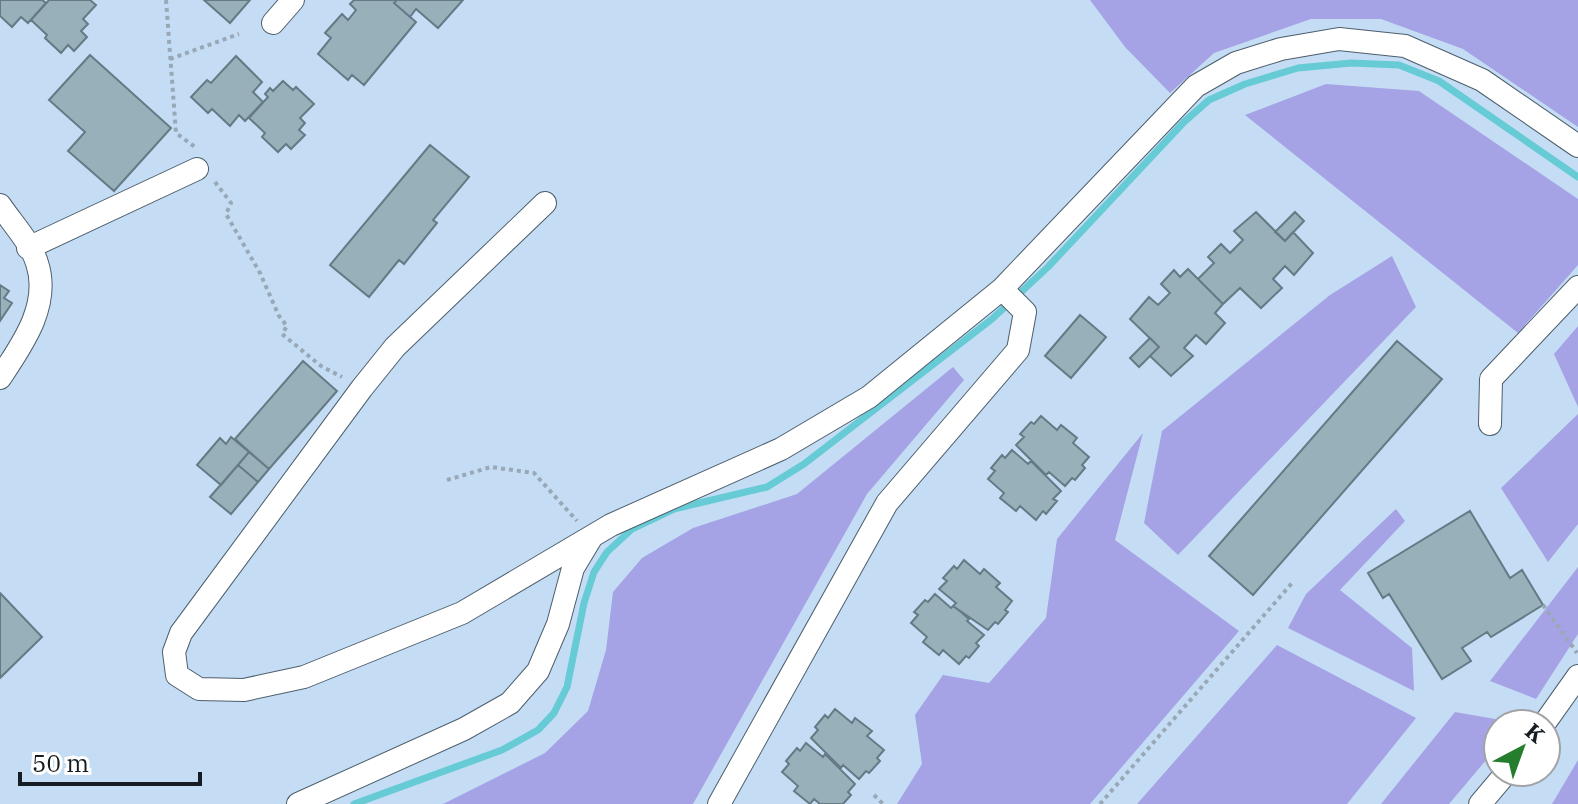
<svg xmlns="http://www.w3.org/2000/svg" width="1578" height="804" viewBox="0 0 1578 804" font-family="'IBM Plex Serif',serif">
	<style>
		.built { fill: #c4ddf4; fill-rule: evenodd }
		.forest { fill: #a5a3e5 }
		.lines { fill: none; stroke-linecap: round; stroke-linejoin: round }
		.stream { stroke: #67cbd6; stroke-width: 7 }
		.building { fill: #97b0ba; stroke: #647b85; stroke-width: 2 }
		.street-casing { stroke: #4d5e6c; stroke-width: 24 }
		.path { stroke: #99a8b6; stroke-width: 4; stroke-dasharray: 4 4; stroke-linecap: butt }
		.street { stroke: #fff; stroke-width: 22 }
	</style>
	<rect width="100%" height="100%" fill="#d5e8f9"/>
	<!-- built -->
	<path class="built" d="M0 0H1578V804H0ZM1498 724H1546V772H1498Z"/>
	<!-- forest -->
	<path class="forest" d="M1090 0H1578V127L1463 49 1381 19H1311L1214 53 1170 93 1125 47Z
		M1326 84 1419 91 1578 199V265L1518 333 1245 115Z
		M1392 256 1416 307 1178 555 1144 523 1162 431 1330 295Z
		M1578 326V407L1554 354Z
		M953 367 964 380 867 494 693 804H443L545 753 588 711 606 650 613 592 642 558 693 528 797 494Z
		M1578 414V524L1548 562 1501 488Z
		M1143 433 1115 540 1239 631 1090 804H897L922 764 915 715 943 675 989 683 1046 618 1057 539Z
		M1396 509 1405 521 1340 590 1412 648 1414 691 1288 628 1306 594Z
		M1578 567V634L1536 699 1490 681Z
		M1277 645 1416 718 1347 804H1137Z
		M1455 712 1518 723 1498 724V746L1449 804H1381Z
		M1578 760V804H1552Z"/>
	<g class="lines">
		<!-- stream -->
		<path class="stream" d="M354 804 502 750 538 730 554 713 567 687 584 603 594 572 607 552 632 529 674 509 767 487 804 464 992 319 1048 267 1184 122 1209 100 1245 84 1298 68 1351 63 1399 65 1439 81 1578 177"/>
	</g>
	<!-- building -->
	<path class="building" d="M0 0H42L46 3 28 23 21 17 12 27 0 16Z
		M49 0H90L96 5 83 19 88 24 81 31 87 37 74 51 68 45 61 53 45 38 47 35 31 20Z
		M204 0H250L230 23Z
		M354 0H397L394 3 416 22 364 85 352 75 348 80 318 54 331 38 325 33 342 14 348 20 356 10 350 4Z
		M397 0H463L438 28 416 9 410 17 394 3Z
		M90 55 171 128 114 191 68 151 85 132 49 100Z
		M236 56 262 82 253 92 263 102 245 121 239 115 230 126 212 109 208 113 191 97 207 80 211 83Z
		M283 81 293 90 296 87 314 104 300 118 305 123 299 130 305 135 291 149 286 144 278 152 262 137 265 133 249 118 268 97 265 94 270 88 273 91Z
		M430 145 469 177 433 220 437 223 404 264 399 260 369 297 330 265Z
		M1256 212 1285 241 1293 232 1313 253 1294 275 1285 266 1273 279 1282 288 1261 308 1240 288 1223 304 1198 279 1214 263 1208 257 1221 244 1230 253 1243 240 1234 231Z
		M1295 212 1304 221 1285 241 1275 232Z
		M1188 269 1223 304 1215 313 1225 323 1206 344 1196 335 1184 348 1193 356 1171 376 1150 356 1159 347 1130 319 1149 297 1158 305 1170 293 1161 284 1174 270 1180 277Z
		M0 285 9 291 4 298 12 303 0 321Z
		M1080 315 1106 337 1071 378 1045 356Z
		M1150 338 1159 347 1139 367 1130 358Z
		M1397 341 1442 379 1253 595 1209 556Z
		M303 361 337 391 269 469 235 439Z
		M1041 416 1057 430 1061 425 1077 438 1073 443 1089 457 1082 465 1085 468 1075 480 1072 478 1065 486 1049 472 1046 475 1016 445 1024 437 1020 434 1031 422 1034 424Z
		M231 437 249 452 221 485 197 465 220 438 226 444Z
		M1012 450 1028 464 1031 461 1061 491 1053 499 1057 501 1046 514 1043 511 1036 520 1020 506 1016 511 1000 498 1004 493 988 479 995 471 991 468 1002 455 1005 458Z
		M249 452 269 469 258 482 238 465Z
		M238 465 258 482 231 514 210 497Z
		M1470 511 1510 578 1522 570 1543 605 1491 637 1487 632 1462 648 1471 661 1442 679 1389 594 1383 598 1368 573Z
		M964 560 980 574 984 569 1000 583 996 587 1012 601 1005 610 1008 612 998 624 995 622 988 630 953 606 956 603 939 589 947 581 943 578 954 566 957 569Z
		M0 593 42 637 0 678Z
		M935 594 951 608 953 606 961 612 969 619 967 621 984 635 976 643 979 646 969 658 966 656 959 664 943 650 939 655 923 642 927 637 911 623 918 615 914 612 925 600 928 602Z
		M835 709 852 723 855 718 872 731 867 736 884 750 877 758 880 761 869 773 866 771 859 779 843 765 841 768 811 738 818 730 815 727 825 715 828 718Z
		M806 743 823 757 825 754 855 784 848 792 851 795 843 804H820L814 799 810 804 794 791 798 786 782 772 789 764 786 761 797 748 800 751Z"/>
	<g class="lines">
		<!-- street casing -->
		<g class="street-casing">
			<path id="street" d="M273 23 293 0
				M545 203 395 347 362 388 181 633 174 652 177 675 199 689 244 690 304 677 462 613 611 525 781 449 869 397 1002 289 1196 86 1236 63 1281 49 1339 39 1405 46 1482 80 1578 146
				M0 205C12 223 31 243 37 263 51 305 22 345 0 378
				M28 248 197 169
				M1490 424 1491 379 1578 287
				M1544 724 1578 676
				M298 804 464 729 510 703 538 671 558 624 573 568 591 538
				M719 804 887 503 1018 350 1025 312 1002 289
				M1480 804 1507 772"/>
		</g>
		<!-- path -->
		<path class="path" d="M166 0 176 133 195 147
			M170 59 239 34
			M215 182 231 203 226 214 260 273 279 316 287 326 282 334 321 366 342 377
			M447 480 491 467 534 473 577 521
			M1543 605 1577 653
			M874 795 883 804
			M1100 804 1292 583"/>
		<!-- street -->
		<use href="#street" class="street"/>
	</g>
	<!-- north arrow -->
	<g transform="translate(1522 748) rotate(41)"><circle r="38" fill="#ffffff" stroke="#a1a4a7" stroke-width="2"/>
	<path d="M0-6L14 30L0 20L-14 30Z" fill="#257e2d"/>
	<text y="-12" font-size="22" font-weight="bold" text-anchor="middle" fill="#151c22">K</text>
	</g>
	<!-- scale -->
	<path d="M20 772v12h180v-12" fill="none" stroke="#151c22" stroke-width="4"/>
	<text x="32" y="772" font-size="24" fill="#151c22" stroke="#ffffff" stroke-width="6" paint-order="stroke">50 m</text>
</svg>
